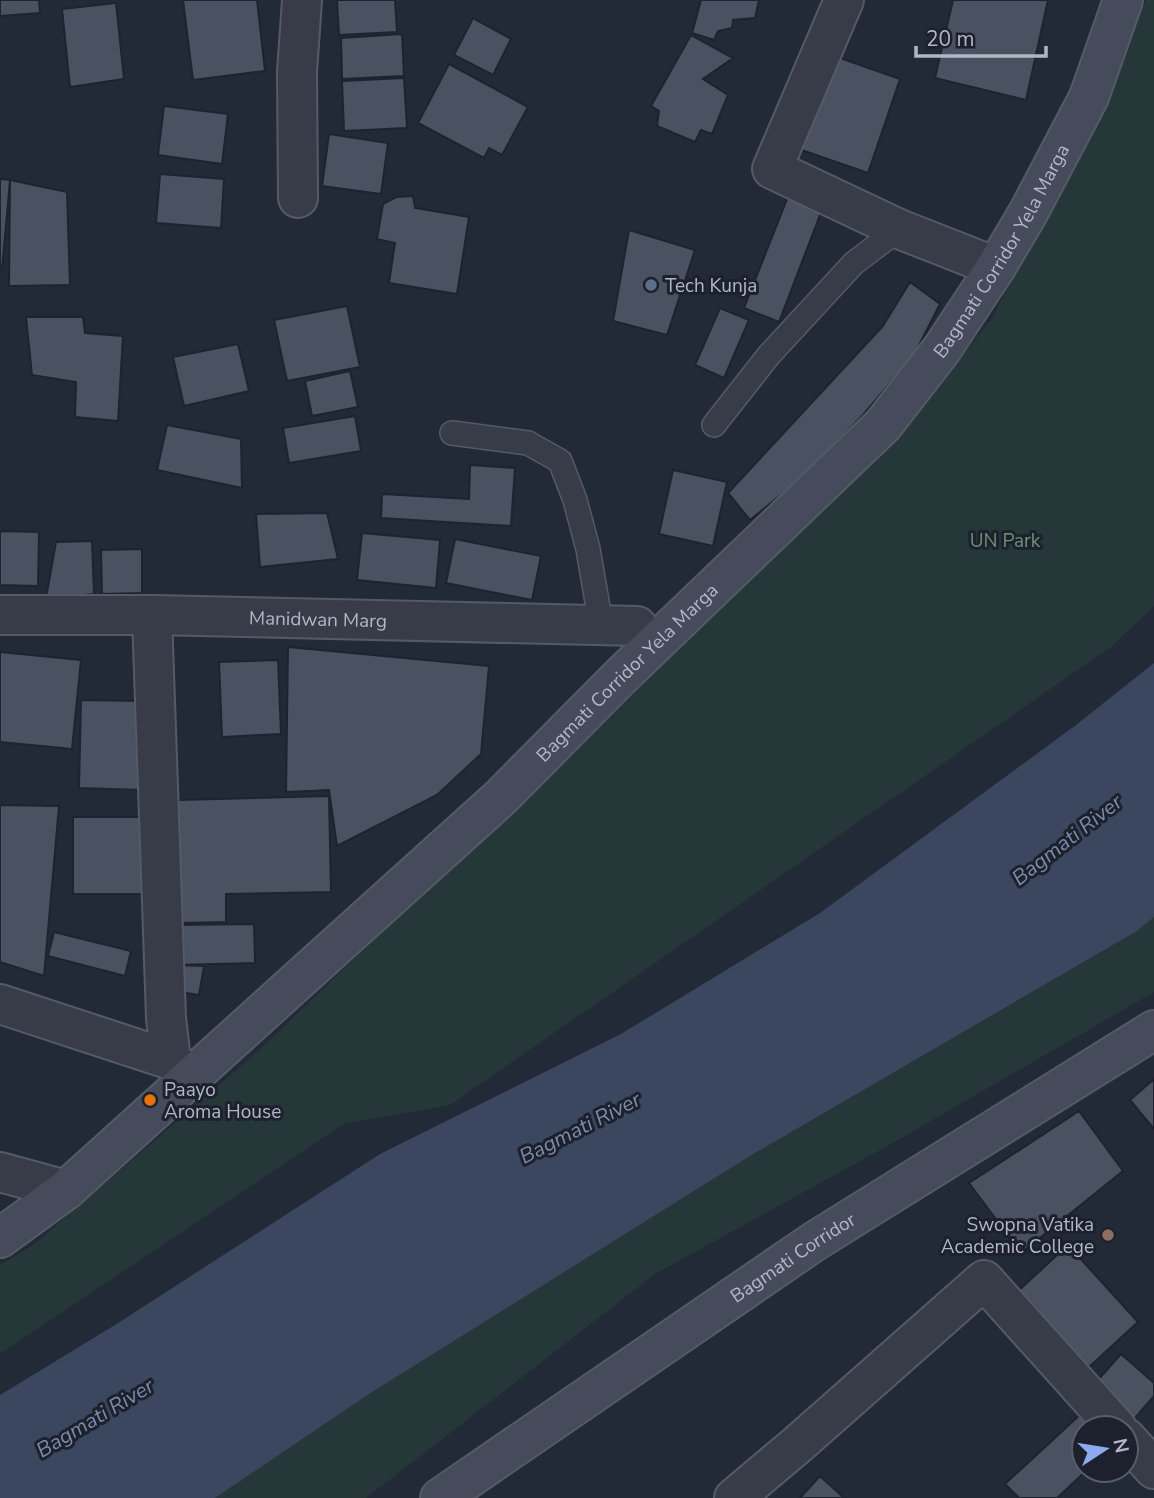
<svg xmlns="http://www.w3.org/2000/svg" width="1154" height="1498" viewBox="0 0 1154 1498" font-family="'Nunito Sans',sans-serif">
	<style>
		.green { fill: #263739 }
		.water { fill: #3a475f }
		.building { fill: #4a5161; stroke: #1e232f; stroke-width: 2 }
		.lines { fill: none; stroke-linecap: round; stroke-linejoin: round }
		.lane-casing { stroke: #545a66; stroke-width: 26 }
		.street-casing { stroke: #545a66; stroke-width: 42 }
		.secondary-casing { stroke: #545a66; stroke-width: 42 }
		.lane { stroke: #373c48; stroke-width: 23 }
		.street { stroke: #373c48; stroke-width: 38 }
		.secondary { stroke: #454b5b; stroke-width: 38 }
		.service-dot { fill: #5c6f8a; stroke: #1c212d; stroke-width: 2.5 }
		.food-dot { fill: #e8710a; stroke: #1c212d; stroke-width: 2.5 }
		.education-dot { fill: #8d6e63; stroke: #1c212d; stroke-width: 2.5 }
		.labels { text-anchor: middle; stroke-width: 6; stroke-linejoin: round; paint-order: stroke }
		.street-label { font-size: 19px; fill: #b1b7c4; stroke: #1c212d }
		.poi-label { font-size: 19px; fill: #b1b7c4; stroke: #1c212d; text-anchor: start }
		.park-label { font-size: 19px; fill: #6b9377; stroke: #1c212d }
		.water-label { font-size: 21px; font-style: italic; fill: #7c8caa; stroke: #1c212d }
	</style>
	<rect width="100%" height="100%" fill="#232a37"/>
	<!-- green -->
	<path class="green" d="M1146 0H1154V606L1111 647 450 1105 343 1124 0 1354V1265L36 1243 255 1054 546 776 814 504 897 439 993 317Z
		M1154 917V992L891 1144 655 1274 366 1498H215L369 1394 750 1156 1137 931Z"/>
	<!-- water -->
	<path class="water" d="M1154 663V917L1137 931 750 1156 369 1394 215 1498H0V1395L115 1325 380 1154 621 1034 820 913 1076 725Z"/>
	<!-- building -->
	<path class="building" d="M0 0H39L40 13 0 16Z
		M183 0H257L265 71 193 80Z
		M337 0H395L397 32 339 35Z
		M701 0H759L755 18 733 20 732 28 718 31 714 40 692 33Z
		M953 0H1048L1026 100 935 78Z
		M116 3 124 79 70 87 62 9Z
		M473 18 511 39 493 75 454 55Z
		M402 34 404 76 342 79 341 38Z
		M691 35 733 58 703 79 728 95 712 134 701 130 695 142 657 126 659 111 651 106Z
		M823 52 900 79 868 173 790 146Z
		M449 64 528 107 502 155 489 148 484 158 418 123Z
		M404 78 407 128 344 131 342 81Z
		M164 106 228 114 222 164 158 155Z
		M329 134 388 143 381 194 322 186Z
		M160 174 224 179 221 228 156 223Z
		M0 179 10 180 2 270H0Z
		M10 180 67 192 70 285 9 286Z
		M791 189 825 202 779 322 744 308Z
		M413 196 415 208 469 217 457 294 389 283 395 243 377 239 383 204 396 197Z
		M629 230 695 250 667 335 613 321Z
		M910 282 940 304 914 355 863 415 803 477 750 520 728 493 883 326Z
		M347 306 360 367 287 381 274 320Z
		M720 308 749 320 724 378 695 365Z
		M26 317H83L85 333 123 336 118 421 75 417 76 382 32 375Z
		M238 344 249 391 184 406 173 357Z
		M350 371 358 407 312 416 305 381Z
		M355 416 361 451 289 463 283 428Z
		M167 425 241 439 242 488 157 470Z
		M470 465 515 468 511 526 381 518 382 494 469 499Z
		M673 470 727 482 713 546 659 534Z
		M327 513 338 559 260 567 256 514Z
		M0 531 39 532 38 586 0 585Z
		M362 533 440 540 436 588 357 580Z
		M455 539 541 556 532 600 446 583Z
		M92 541 94 594 46 598 56 542Z
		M142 549V593L102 594 101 550Z
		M288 647 489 666 481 754 437 795 337 846 329 790 286 792Z
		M0 652 81 660 72 749 0 742Z
		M278 660 281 734 222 737 219 662Z
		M81 700 144 701 142 790 79 788Z
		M329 796 331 892 226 894V922L180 923 178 800Z
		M0 805 59 806 44 976 0 962Z
		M73 817H144V894H73Z
		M254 924 255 963 176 965 175 925Z
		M54 932 131 951 125 976 48 956Z
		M176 965 204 966 199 995 173 991Z
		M1154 1079V1129L1130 1100Z
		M1079 1111 1123 1171 1021 1253 969 1183Z
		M1068 1245 1138 1322 1087 1369 1017 1292Z
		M1121 1354 1154 1383V1396L1129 1425 1089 1390Z
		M1083 1412 1098 1428H1084V1470H1087L1057 1498H1019L1005 1484Z
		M820 1476 844 1498H800Z"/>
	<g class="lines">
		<!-- lane casing -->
		<g class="lane-casing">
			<path id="lane" d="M714 425 769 355 854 263 899 229
				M452 433 528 443 560 461 575 500 588 549 601 625"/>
		</g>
		<!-- street casing -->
		<g class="street-casing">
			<g id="street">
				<path d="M844 0 772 169 899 229 996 267"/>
				<path d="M298 198 297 72 302 0"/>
				<path id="s1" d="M0 615H152L637 626"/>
				<path d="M152 615 166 1018 171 1060 191 1076"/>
				<path d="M0 1004 171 1060"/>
				<path d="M0 1172 66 1190"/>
				<path d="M1126 1438 1154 1469"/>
				<path d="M734 1498 797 1445 984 1280 1117 1428"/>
			</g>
		</g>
		<!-- secondary casing -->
		<g class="secondary-casing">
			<g id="secondary">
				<path id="s2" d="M0 1238 66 1190 501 797 620 677 883 425 942 349 996 267 1028 213 1089 97 1123 0"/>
				<path id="s3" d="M440 1498 815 1241 1154 1030"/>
			</g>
		</g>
		<!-- lane -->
		<use href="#lane" class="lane"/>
		<!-- street -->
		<use href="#street" class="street"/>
		<!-- secondary -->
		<use href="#secondary" class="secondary"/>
	</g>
	<!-- markers -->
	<circle class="service-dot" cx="651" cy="285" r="7"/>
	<circle class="food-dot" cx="150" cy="1100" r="7"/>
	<circle class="education-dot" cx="1108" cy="1235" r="7"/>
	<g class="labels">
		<!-- street labels -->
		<g class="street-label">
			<text dy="7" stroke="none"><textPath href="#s2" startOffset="1412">Bagmati Corridor Yela Marga</textPath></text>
			<text dy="7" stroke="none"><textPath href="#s1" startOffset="318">Manidwan Marg</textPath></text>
			<text dy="7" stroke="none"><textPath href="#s2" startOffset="845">Bagmati Corridor Yela Marga</textPath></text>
			<text dy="7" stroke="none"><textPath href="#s3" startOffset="427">Bagmati Corridor</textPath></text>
		</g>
		<!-- poi labels -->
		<g class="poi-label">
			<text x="665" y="292">Tech Kunja</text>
			<text x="164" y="1096">Paayo<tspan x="164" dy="22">Aroma House</tspan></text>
			<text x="1094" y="1231" text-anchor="end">Swopna Vatika<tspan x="1094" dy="22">Academic College</tspan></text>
		</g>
		<!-- park labels -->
		<g class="park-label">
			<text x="1005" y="547">UN Park</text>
		</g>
		<!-- water labels -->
		<g class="water-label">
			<text transform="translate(1067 840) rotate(-38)" y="7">Bagmati River</text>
			<text transform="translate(580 1128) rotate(-27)" y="7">Bagmati River</text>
			<text transform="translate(95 1418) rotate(-31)" y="7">Bagmati River</text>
		</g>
	</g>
	<!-- north arrow -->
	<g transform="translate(1105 1449) rotate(78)"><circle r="33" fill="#1c212d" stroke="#585d69" stroke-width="2"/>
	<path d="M0-5L12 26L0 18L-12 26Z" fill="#8caaee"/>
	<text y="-10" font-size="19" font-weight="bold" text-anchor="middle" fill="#b1b7c4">N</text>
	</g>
	<!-- scale -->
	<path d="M916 46v10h130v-10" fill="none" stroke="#b1b7c4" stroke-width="3.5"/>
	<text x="926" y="46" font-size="21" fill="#b1b7c4" stroke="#1c212d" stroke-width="5" paint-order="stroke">20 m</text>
</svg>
